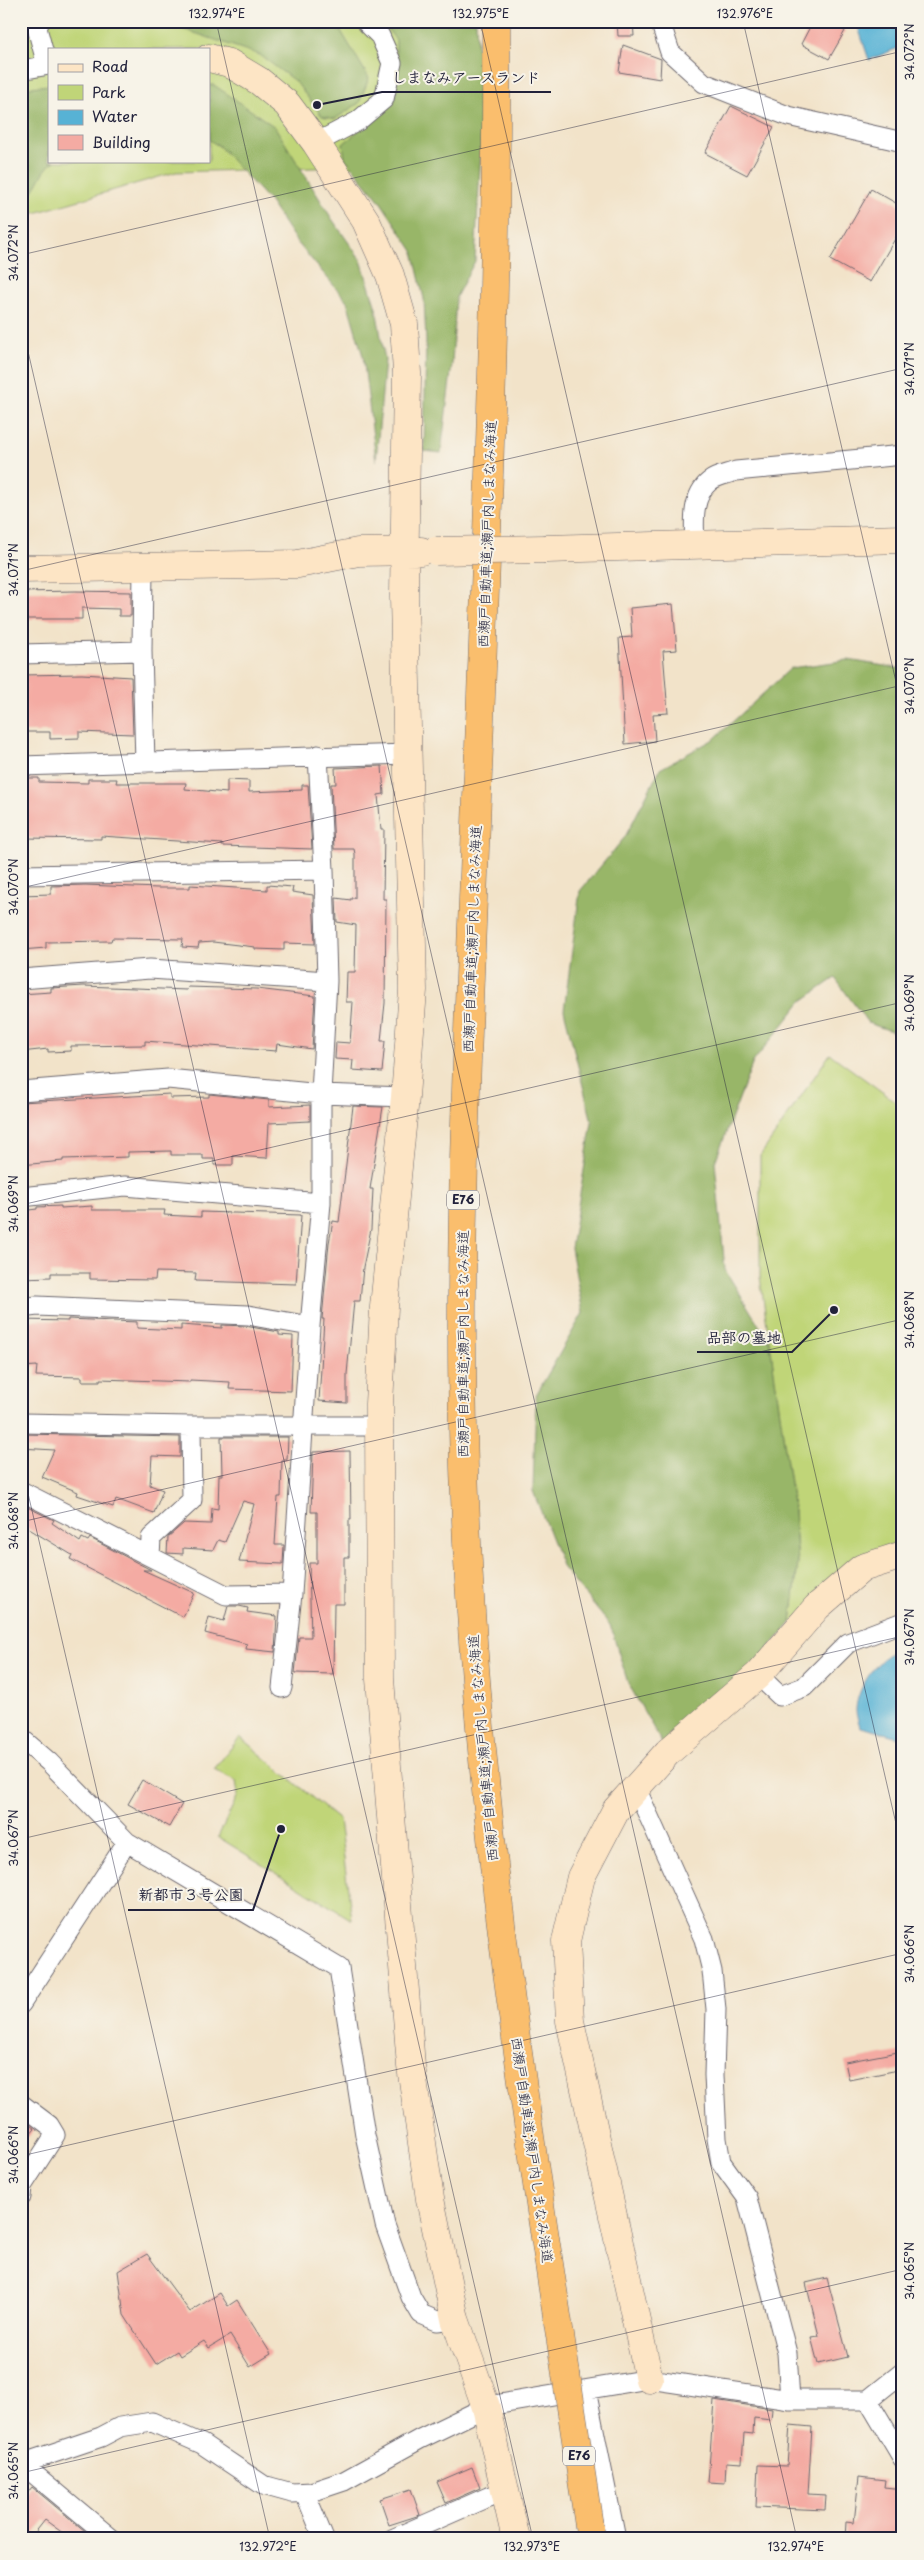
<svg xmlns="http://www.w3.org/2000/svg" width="924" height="2560" viewBox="0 0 924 2560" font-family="'Playpen Sans','Klee One',sans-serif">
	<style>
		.green { fill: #c0d578; stroke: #717c5a; fill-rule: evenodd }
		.forest { fill: #98b668; stroke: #5d6c52 }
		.water { fill: #57b2d5; stroke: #3c6a88 }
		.building { fill: #f4aba3 }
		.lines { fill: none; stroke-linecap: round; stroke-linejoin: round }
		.street-casing { stroke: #6b666d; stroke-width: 21 }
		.secondary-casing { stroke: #6b666d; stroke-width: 29 }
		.highway-casing { stroke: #6b666d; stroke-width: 29 }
		.street { stroke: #fff; stroke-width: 19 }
		.secondary { stroke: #fde5c5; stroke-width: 28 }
		.highway { stroke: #fabe6d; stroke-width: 28 }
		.secondary-bridge-casing { stroke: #6b666d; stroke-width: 29; stroke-linecap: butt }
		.highway-bridge-casing { stroke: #6b666d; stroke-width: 29; stroke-linecap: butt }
		.secondary-bridge { stroke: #fde5c5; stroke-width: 28 }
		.highway-bridge { stroke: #fabe6d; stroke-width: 28 }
		.ticks { fill: none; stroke: #22223b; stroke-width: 1; stroke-opacity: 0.45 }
		.labels { text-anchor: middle; stroke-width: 4; stroke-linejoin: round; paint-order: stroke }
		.shield { fill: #f7f3e8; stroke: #62616f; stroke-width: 1 }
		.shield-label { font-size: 12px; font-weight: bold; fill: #22223b }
		.street-label { font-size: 14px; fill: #22223b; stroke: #f7f3e8 }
		.leader { fill: none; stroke: #22223b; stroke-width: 2 }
		.callout-dot { fill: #22223b; stroke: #f7f3e8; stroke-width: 2 }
		.callout-label { font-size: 15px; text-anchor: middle; font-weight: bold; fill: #22223b; stroke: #f7f3e8; stroke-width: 4; stroke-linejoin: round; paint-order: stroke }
		.neatline { fill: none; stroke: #22223b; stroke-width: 2 }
		.ticks-label { font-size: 12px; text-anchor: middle; fill: #22223b }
	</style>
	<rect width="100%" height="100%" fill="#f7f3e8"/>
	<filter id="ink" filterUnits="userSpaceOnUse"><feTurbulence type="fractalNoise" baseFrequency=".02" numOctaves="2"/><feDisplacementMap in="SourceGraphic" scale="10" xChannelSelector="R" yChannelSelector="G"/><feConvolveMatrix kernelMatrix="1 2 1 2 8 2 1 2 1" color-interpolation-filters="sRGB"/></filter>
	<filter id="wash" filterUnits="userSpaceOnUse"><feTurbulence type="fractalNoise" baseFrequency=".0096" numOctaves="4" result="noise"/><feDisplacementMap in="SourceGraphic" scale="20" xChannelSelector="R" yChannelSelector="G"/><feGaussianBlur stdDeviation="1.12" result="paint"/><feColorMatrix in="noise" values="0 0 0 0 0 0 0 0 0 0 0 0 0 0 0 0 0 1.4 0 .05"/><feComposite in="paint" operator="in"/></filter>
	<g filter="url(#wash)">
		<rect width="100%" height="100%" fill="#f2e3c9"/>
		<!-- green -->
		<path class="green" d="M21 21H436L418 165 176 172 21 217ZM49 49H209V161H49Z
			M830 1054 903 1107V1540L859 1559 791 1623 798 1563 794 1512 760 1277V1156Z
			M240 1737 339 1820 352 1920 218 1837 238 1795 236 1781 214 1769Z"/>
		<!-- forest -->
		<path class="forest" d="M169 21H335L369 78 359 103 335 119 322 116 296 82 260 55 168 24Z
			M381 21H476L481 148 475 261 456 297 452 364 441 453 424 451 426 341 424 299 413 251 380 201 345 158 343 144 395 100 396 40Z
			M49 85V161H55C39 170 39 194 21 200V88Z
			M209 85H214L275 127 332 219 361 260 376 308 385 360 376 461 363 356 347 301 296 241 270 202 219 146 209 140Z
			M848 660 903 669V1035L868 1023 835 978 802 1001 753 1062 715 1162 725 1270 770 1343 794 1512 798 1563 791 1623 753 1666 663 1745 628 1683 610 1625 563 1568 533 1491 536 1395 583 1313 571 1248 592 1122 564 1010 580 891 625 837 660 769 714 739 791 668Z"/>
		<!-- water -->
		<path class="water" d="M856 21H903V36L898 48 869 60Z
			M903 1645V1738L860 1727C859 1722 856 1716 856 1711 856 1686 881 1654 903 1645Z"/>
		<g id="blocks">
			<!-- building -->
			<path class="building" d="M617 21H633L634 36H618Z
				M813 21H827L845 31 829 59 801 44Z
				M623 45 661 59 660 79 619 72Z
				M731 106 774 127 747 175 705 153Z
				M871 189 903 207V225L870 282 830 260Z
				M75 591 131 592V616H119V609L82 608V619H21V592Z
				M673 604 677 650 663 651 668 713 653 714 655 741 625 744 619 638 632 637 630 608Z
				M82 674 131 677 133 734 79 732V738L50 739V732H21V675Z
				M382 766 384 794 378 795 381 829H384L383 899H386L385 1003 381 1041H385L382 1072 352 1070 353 1060 335 1059 336 1042 350 1043 353 1002H346L347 972H355L356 925 337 922 336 898 351 900V898H355V854L354 849H334L331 784H336L335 768Z
				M21 778H39V782L88 783V779H117L116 783H186L185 789 227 793V780L249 781V792L302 790V785H308L312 849 222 846V844L101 836V839L23 838Z
				M85 885 158 888H190V885L267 890V885L293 887 292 892 313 895 315 944 284 943V950L255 949V947L213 942 199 943 198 948 182 947 183 939 112 938 111 941 46 942V948L21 950V895L51 894V886Z
				M84 986 187 990 188 987 257 989 315 996 312 1049 277 1044 276 1051 145 1041V1045L71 1046V1051L48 1052V1049L21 1052V994L51 992V988Z
				M170 1094V1098L209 1097V1094L269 1100V1107L310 1105V1121L269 1123 267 1158 233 1156V1165H214V1159H203V1155H171V1151L128 1152V1157L63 1159V1161L21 1165V1102Z
				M353 1106 383 1107 370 1189H373L371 1229 363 1267 360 1301H354L347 1374V1403L319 1401 324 1319H322L329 1243 333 1221 339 1222Z
				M61 1206V1208L92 1206V1210H165L164 1215 201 1217V1212L301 1215 296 1284 195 1281 196 1273 156 1272 155 1280 90 1279V1273H51V1277L21 1278V1211L37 1209V1207Z
				M68 1319 137 1322V1328L181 1330V1325L222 1328V1325L245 1326 279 1332V1335L293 1336 291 1391 229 1389 230 1382 190 1380V1382L100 1379V1381H82V1377L36 1376 37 1366 21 1367V1320L68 1321Z
				M21 1434 180 1437V1457L152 1456 150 1485 163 1490 154 1513 116 1499 113 1507 77 1495 78 1492 42 1477 54 1450 21 1448Z
				M221 1437H288L287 1460H282L281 1497H278L275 1545H284L283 1564 239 1562 254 1504 243 1501 225 1542 218 1540 213 1550 183 1548V1554L167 1553 168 1537 184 1523 211 1524 212 1508 218 1509 219 1475H222Z
				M350 1451 351 1520H349V1557H344V1604H334L333 1674 295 1673 299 1637H311L309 1563H317V1512H311L313 1452Z
				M21 1504 54 1520 52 1523 80 1542 82 1538 88 1541 90 1538 151 1570H143L194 1593 183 1617 70 1559 72 1555 21 1524Z
				M228 1606H239L248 1608 247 1612 277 1616 275 1652 246 1649 247 1644 205 1633 209 1617 224 1621Z
				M142 1780 182 1804 169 1827 128 1804Z
				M903 2051V2069L849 2080 845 2062Z
				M21 2118 35 2129 21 2145Z
				M147 2254 190 2312 220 2293 228 2306 237 2300 271 2354 250 2367 230 2335 209 2348 204 2341 180 2356 177 2351 156 2364 124 2315 118 2271Z
				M827 2278 848 2357 818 2364 811 2337 819 2336 806 2283Z
				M714 2400 772 2409 771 2420 754 2418 753 2434 744 2433 742 2463 726 2462 725 2483 708 2482Z
				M790 2425 812 2427 808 2494 826 2495 825 2510 756 2507 758 2465 787 2466Z
				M472 2467 480 2488 446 2503 437 2482Z
				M859 2477 885 2480 884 2487 903 2489V2539H845L846 2522 854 2523Z
				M32 2487 85 2531 79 2539H71L45 2520 30 2539H21V2501Z
				M411 2489 420 2515 389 2525 380 2499Z"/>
		</g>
	</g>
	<g filter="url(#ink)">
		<use href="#blocks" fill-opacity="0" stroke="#6b666d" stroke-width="1"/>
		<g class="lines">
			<!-- street casing -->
			<g class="street-casing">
				<path id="street" d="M40 21 37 28 47 65
					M660 21 670 52 704 83 788 116 903 142
					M21 70 49 65
					M316 143 358 121 384 99 392 63 380 36 365 21
					M695 545C694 524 691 496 710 481 716 476 728 474 736 471L903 455
					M143 568 142 651 145 763
					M21 654 142 651
					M21 766 407 754
					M21 875 324 870
					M21 979 150 969 327 981
					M21 1091 168 1079 321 1094 405 1097
					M21 1197 125 1186 321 1203
					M21 1308 37 1306 248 1315 310 1326
					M21 1423 191 1426H380
					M21 1491 226 1595 292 1594 310 1326 321 1203V1094L327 981 324 870 318 755
					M150 1556 151 1538 192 1500 191 1426
					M758 1675 780 1696 804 1687 848 1643 903 1622
					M282 1688 292 1594
					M21 1738 49 1762 127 1842 339 1968 365 2135 385 2225 411 2297 421 2314 437 2321 455 2319
					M636 1788 704 1939 712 1971 716 2009 714 2075 717 2139 721 2162 747 2198 787 2353 790 2400
					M21 2004 127 1842
					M21 2104 49 2125 55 2135 22 2186 21 2197
					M586 2390 616 2539
					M868 2400 903 2459
					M21 2458 22 2464 112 2539
					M21 2464 101 2437 120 2427 152 2422 202 2444 263 2485 292 2493 311 2492 344 2481 420 2439 486 2407 500 2404 649 2379 790 2400H868L903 2372
					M305 2493 324 2539
					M392 2539 488 2497 507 2492"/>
			</g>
			<!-- secondary casing -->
			<g class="secondary-casing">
				<path id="secondary" d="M209 58 229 63 259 81 287 104 316 143 366 221 390 275 404 324 407 373 404 597 413 990 405 1097 384 1307 379 1404 380 1679 411 2066 430 2199 455 2319 486 2407 516 2539
					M546 549 903 539
					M21 569 298 564 358 552 421 551
					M649 2379 570 2021 566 1941 581 1877 616 1810 668 1752 758 1675 817 1607 862 1568 903 1555"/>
			</g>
			<!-- highway casing -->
			<g class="highway-casing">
				<path id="highway" d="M496 21C498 306 485 590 474 874 466 1072 458 1270 464 1467 473 1772 519 2073 566 2374"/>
			</g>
			<!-- street -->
			<use href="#street" class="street"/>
			<!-- secondary -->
			<use href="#secondary" class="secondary"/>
			<!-- highway -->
			<use href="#highway" class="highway"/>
			<!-- secondary-bridge casing -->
			<g class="secondary-bridge-casing">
				<path id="secondary-bridge" d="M436 551 546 549"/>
			</g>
			<!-- highway-bridge casing -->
			<g class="highway-bridge-casing">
				<path id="highway-bridge" d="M566 2374 591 2539"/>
			</g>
			<!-- secondary-bridge -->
			<use href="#secondary-bridge" class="secondary-bridge"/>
			<!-- highway-bridge -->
			<use href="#highway-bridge" class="highway-bridge"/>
		</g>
	</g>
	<!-- ticks -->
	<path class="ticks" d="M216 21 797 2539M480 21 903 1854M743 21 903 712M21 255 903 51M21 321 533 2539M21 571 903 368M21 888 903 685M21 1205 903 1002M21 1463 270 2539M21 1522 903 1319M21 1839 903 1636M21 2156 903 1953M21 2473 903 2269"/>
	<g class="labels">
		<!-- shield labels -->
		<g class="shield">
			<rect x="447" y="1190.5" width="32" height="19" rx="4"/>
			<rect x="563" y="2446.5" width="32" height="19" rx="4"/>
		</g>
		<g class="shield-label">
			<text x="463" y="1204">E76</text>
			<text x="579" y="2460">E76</text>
		</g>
		<!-- street labels -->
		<g class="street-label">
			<text transform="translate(487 534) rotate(-88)" y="5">西瀬戸自動車道;瀬戸内しまなみ海道</text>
			<text transform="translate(472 939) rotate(-88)" y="5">西瀬戸自動車道;瀬戸内しまなみ海道</text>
			<text transform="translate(463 1344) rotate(-90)" y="5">西瀬戸自動車道;瀬戸内しまなみ海道</text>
			<text transform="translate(483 1748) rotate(-95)" y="5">西瀬戸自動車道;瀬戸内しまなみ海道</text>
			<text transform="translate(532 2150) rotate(82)" y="5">西瀬戸自動車道;瀬戸内しまなみ海道</text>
		</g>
	</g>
	<!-- callouts -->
	<path class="leader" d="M317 105L382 92H551M834 1310L792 1352H697M281 1829L253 1910H128"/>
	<g class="callout-dot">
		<circle cx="317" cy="105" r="5"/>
		<circle cx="834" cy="1310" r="5"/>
		<circle cx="281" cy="1829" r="5"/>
	</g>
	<g class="callout-label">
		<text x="466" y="83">しまなみアースランド</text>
		<text x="744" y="1343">品部の墓地</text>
		<text x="191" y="1900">新都市３号公園</text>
	</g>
	<!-- margin -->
	<rect width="924" height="2560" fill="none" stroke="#f7f3e8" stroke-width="55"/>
	<!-- legend -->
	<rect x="48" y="48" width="162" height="115" fill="#f7f3e8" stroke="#a29fa3"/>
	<rect x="58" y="64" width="25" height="8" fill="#fde5c5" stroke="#a29fa3"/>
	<text x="92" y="72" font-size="15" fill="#22223b">Road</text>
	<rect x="58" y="85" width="25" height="15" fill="#c0d578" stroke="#a29fa3"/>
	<text x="92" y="98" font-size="15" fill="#22223b">Park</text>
	<rect x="58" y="110" width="25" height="15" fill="#57b2d5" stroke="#a29fa3"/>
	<text x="92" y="122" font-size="15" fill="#22223b">Water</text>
	<rect x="58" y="135" width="25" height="15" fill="#f4aba3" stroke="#a29fa3"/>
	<text x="92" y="148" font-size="15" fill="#22223b">Building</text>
	<rect x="28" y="28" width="868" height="2504" class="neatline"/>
	<g class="ticks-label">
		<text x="217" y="18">132.974°E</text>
		<text x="481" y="18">132.975°E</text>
		<text x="745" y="18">132.976°E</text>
		<text transform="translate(910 52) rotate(-90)" y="4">34.072°N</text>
		<text transform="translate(14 253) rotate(-90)" y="4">34.072°N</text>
		<text transform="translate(910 369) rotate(-90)" y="4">34.071°N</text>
		<text transform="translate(14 570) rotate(-90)" y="4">34.071°N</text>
		<text transform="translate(910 686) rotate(-90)" y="4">34.070°N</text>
		<text transform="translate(14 887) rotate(-90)" y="4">34.070°N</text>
		<text transform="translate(910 1003) rotate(-90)" y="4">34.069°N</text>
		<text transform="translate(14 1204) rotate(-90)" y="4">34.069°N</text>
		<text transform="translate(910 1320) rotate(-90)" y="4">34.068°N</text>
		<text transform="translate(14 1521) rotate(-90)" y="4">34.068°N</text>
		<text transform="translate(910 1637) rotate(-90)" y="4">34.067°N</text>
		<text transform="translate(14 1838) rotate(-90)" y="4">34.067°N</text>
		<text transform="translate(910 1954) rotate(-90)" y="4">34.066°N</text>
		<text transform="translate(14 2155) rotate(-90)" y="4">34.066°N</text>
		<text transform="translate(910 2271) rotate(-90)" y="4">34.065°N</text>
		<text transform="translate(14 2471) rotate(-90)" y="4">34.065°N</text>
		<text x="268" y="2551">132.972°E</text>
		<text x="532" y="2551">132.973°E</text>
		<text x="796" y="2551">132.974°E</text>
	</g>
</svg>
